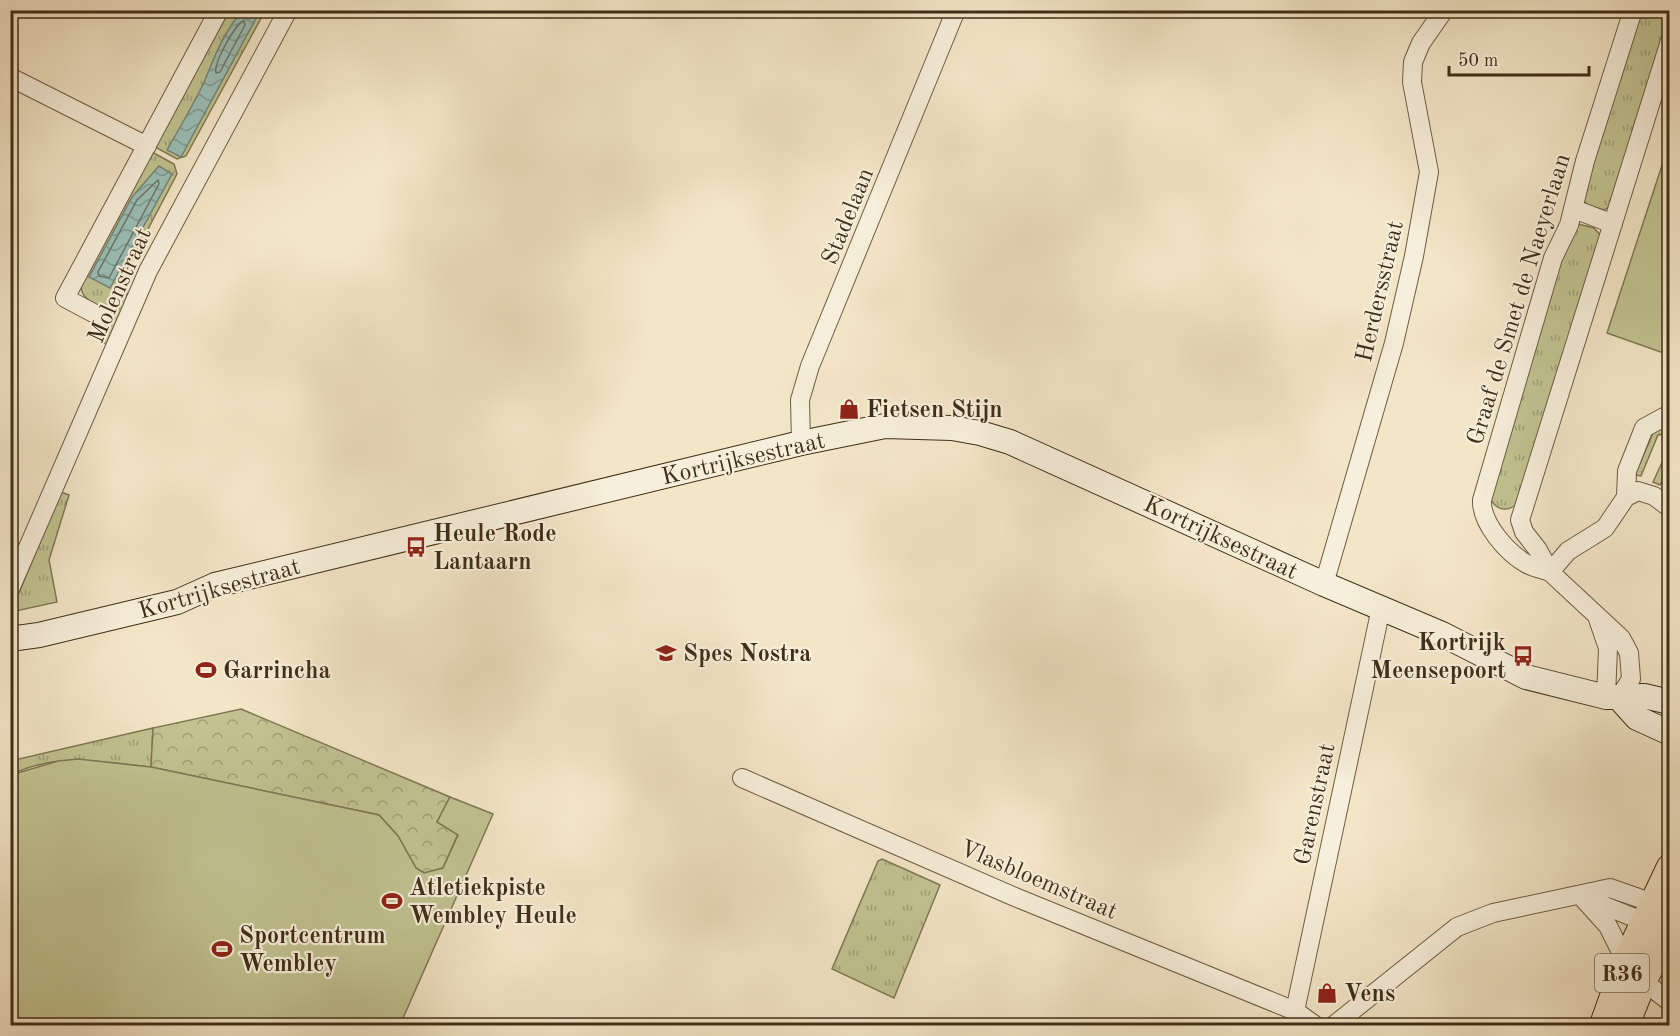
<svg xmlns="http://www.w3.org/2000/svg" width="1680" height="1036" viewBox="0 0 1680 1036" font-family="'Old Standard TT',serif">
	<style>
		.grass { fill: url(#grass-tufts); stroke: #807854; stroke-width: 1.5 }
		.forest { fill: url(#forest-crowns); stroke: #807854; stroke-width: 1.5 }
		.park { fill: #c1c391; stroke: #807854; stroke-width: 1.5 }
		.water { fill: url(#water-waves); stroke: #778577; stroke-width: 1.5 }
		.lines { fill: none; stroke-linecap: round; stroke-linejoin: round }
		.shore { stroke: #6e7667; stroke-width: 1.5 }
		.street-casing { stroke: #6d5c43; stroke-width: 20 }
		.secondary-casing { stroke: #402e17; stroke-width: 26 }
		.primary-casing { stroke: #402e17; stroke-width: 29 }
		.street { stroke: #f7efdb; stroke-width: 18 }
		.secondary { stroke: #f7efdb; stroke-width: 24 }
		.primary { stroke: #f3e6c7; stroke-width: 27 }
		.labels { text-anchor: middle; stroke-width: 4.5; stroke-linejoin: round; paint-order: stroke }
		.shield { fill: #f7efdb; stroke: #776852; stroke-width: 1.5 }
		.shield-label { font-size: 22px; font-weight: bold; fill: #402e17 }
		.street-label { font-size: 24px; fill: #402e17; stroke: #f7efdb }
		.poi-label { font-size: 24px; font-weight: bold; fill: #402e17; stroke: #f7efdb; text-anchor: start }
	</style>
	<defs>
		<pattern id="grass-tufts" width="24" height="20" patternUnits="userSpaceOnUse" patternTransform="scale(1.5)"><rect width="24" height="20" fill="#c1c391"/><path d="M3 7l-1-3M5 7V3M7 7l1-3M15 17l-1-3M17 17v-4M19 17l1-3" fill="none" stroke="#9e9f75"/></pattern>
		<pattern id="forest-crowns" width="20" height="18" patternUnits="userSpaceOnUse" patternTransform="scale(1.5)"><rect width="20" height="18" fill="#c1c391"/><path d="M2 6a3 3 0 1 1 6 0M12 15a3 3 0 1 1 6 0" fill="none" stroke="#9e9f75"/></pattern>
		<pattern id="water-waves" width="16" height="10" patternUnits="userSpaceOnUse" patternTransform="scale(1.5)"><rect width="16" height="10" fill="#9bbfb7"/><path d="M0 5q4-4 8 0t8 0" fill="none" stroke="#809c94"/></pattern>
	</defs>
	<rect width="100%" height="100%" fill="#f3e6c7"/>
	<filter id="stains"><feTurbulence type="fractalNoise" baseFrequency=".00333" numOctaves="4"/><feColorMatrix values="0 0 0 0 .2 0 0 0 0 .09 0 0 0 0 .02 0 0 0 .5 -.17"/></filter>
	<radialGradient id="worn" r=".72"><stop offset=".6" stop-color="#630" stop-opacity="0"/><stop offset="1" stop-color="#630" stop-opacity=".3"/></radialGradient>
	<!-- grass -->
	<path class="grass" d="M229 11H265L186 156 177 159 155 147Z
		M1639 11H1669V25L1613 204 1604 210 1588 205 1582 199Z
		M152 152 174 164 177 174 128 267 126 279 127 297 110 346 94 338 107 310C96 304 81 300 81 286Z
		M1578 224 1594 228 1601 236 1516 505C1504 513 1495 509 1489 496L1569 232Z
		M1669 425V433L1658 435 1641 476 1635 475 1655 428Z
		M1669 447V477L1666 475 1660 485 1653 482Z
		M61 492 69 495 49 560 57 602 11 612Z
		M153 728 151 767C104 762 55 752 11 775L10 761Z
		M882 859 940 885 894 998 832 969 878 861Z"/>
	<!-- forest -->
	<path class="forest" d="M241 709 450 797 437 822 458 834 443 868 424 873 416 868 398 836 379 815 151 767 153 728Z"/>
	<!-- park -->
	<path class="park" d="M1669 144V355L1607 333Z
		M78 759 151 767 379 815 398 836 416 868 424 873 443 868 458 835 437 822 450 797 493 814 400 1025H11V775L58 761Z"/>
	<!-- water -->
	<path class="water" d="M242 11H260L181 157 167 150C180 127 194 104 205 80 215 55 224 32 242 11Z
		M159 166 172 174 110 288 89 277 132 197Z"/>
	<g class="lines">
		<!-- shore -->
		<path class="shore" d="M244 21 245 25 220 72 216 73C213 64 235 24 244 21Z
			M158 180 159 184 109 278 99 276 98 272 137 200Z"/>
		<!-- street casing -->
		<g class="street-casing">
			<path id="street" d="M10 77 147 146
				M1574 209 1613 224
				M101 317 65 298 219 10
				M801 443 800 400 810 366 956 10
				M1626 497 1627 471 1644 428 1664 417 1670 419
				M1550 572C1542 569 1534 568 1527 564 1507 553 1481 523 1482 500L1553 258 1569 225 1585 161 1633 10
				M1550 572 1568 551 1605 528 1626 497 1638 491 1654 496 1670 508
				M1324 584 1394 343 1414 256 1429 172 1412 82 1413 62 1421 43 1444 10
				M10 589 148 271 288 10
				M1598 619 1608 648 1606 697
				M1619 698 1631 679 1629 653 1621 638 1550 572 1538 550 1524 532 1520 520 1670 41
				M742 778 1015 897 1295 1011 1316 1026
				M1580 895 1608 926 1620 950 1643 981 1670 1002
				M1587 899 1653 925
				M1295 1011 1381 608
				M1333 1026 1457 927 1493 913 1610 888 1670 909"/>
		</g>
		<!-- secondary casing -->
		<g class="secondary-casing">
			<path id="secondary" d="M10 639 39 635 177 602 215 585 801 443 885 426 952 428 980 433 1010 442 1324 584 1442 634 1526 677 1606 697 1644 696 1670 702
				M1619 698 1637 718 1670 733"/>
		</g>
		<!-- primary casing -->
		<g class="primary-casing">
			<path id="primary" d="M1603 1026 1627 959 1670 868
				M1625 1026 1643 981 1670 927"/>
		</g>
		<!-- street -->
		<use href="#street" class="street"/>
		<!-- secondary -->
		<use href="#secondary" class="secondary"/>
		<!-- primary -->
		<use href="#primary" class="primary"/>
	</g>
	<!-- icons -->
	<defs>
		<g id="shop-bare" transform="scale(1.62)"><path d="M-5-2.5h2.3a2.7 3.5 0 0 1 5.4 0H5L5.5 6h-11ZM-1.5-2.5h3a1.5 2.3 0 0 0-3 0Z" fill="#8f2418" stroke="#f7efdb" stroke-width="2.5" paint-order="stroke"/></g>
		<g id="bus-bare" transform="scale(1.62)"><path d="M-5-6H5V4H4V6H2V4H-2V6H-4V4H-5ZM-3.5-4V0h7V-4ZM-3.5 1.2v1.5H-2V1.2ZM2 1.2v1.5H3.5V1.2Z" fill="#8f2418" stroke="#f7efdb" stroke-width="2.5" paint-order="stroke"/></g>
		<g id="school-bare" transform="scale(1.62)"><path d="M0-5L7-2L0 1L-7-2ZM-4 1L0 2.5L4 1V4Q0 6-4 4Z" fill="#8f2418" stroke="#f7efdb" stroke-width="2.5" paint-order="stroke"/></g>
		<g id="stadium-bare" transform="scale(1.62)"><path d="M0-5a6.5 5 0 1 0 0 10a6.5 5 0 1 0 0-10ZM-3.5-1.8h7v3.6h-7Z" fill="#8f2418" stroke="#f7efdb" stroke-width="2.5" paint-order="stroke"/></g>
	</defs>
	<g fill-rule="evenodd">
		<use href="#shop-bare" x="849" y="409"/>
		<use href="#bus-bare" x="416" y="547"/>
		<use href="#school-bare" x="666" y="653"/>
		<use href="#bus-bare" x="1523" y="656"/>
		<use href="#stadium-bare" x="206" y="670"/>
		<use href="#stadium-bare" x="392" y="901"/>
		<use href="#stadium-bare" x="222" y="949"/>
		<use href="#shop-bare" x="1327" y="993"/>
	</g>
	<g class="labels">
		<!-- shield labels -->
		<rect class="shield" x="1595" y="954" width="54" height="38" rx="4.5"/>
		<g class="shield-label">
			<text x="1622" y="981">R36</text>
		</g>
		<!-- street labels -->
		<g class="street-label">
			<text transform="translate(847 216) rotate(-68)" y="8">Stadelaan</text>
			<text transform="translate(119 285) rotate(-66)" y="8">Molenstraat</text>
			<text transform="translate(1379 291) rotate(-77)" y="8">Herdersstraat</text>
			<text transform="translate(1518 299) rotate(-73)" y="8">Graaf de Smet de Naeyerlaan</text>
			<text transform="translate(743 458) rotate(-13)" y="8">Kortrijksestraat</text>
			<text transform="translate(1221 537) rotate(25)" y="8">Kortrijksestraat</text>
			<text transform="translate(219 588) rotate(-16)" y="8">Kortrijksestraat</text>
			<text transform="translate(1314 804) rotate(-78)" y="8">Garenstraat</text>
			<text transform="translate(1039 879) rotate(23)" y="8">Vlasbloemstraat</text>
		</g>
		<!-- poi labels -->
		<g class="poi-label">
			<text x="866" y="417">Fietsen Stijn</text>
			<text x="433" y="541">Heule Rode<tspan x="433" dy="28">Lantaarn</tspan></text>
			<text x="1506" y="650" text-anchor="end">Kortrijk<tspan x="1506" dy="28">Meensepoort</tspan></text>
			<text x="683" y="661">Spes Nostra</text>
			<text x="223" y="678">Garrincha</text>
			<text x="409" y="895">Atletiekpiste<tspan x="409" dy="28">Wembley Heule</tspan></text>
			<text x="239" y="943">Sportcentrum<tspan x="239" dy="28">Wembley</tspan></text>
			<text x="1344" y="1001">Vens</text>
		</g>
	</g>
	<!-- margin -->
	<rect width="1680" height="1036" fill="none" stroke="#f3e6c7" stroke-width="36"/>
	<rect x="12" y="12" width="1656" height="1012" fill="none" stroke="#402e17" stroke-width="3"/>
	<rect x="18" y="18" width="1644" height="1000" fill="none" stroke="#402e17" stroke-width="1.5"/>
	<!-- scale -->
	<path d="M1449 66v9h140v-9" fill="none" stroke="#402e17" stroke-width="3"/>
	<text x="1458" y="66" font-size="18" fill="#402e17" stroke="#f7efdb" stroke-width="4.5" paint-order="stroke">50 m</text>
	<rect width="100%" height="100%" filter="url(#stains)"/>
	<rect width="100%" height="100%" fill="url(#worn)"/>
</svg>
